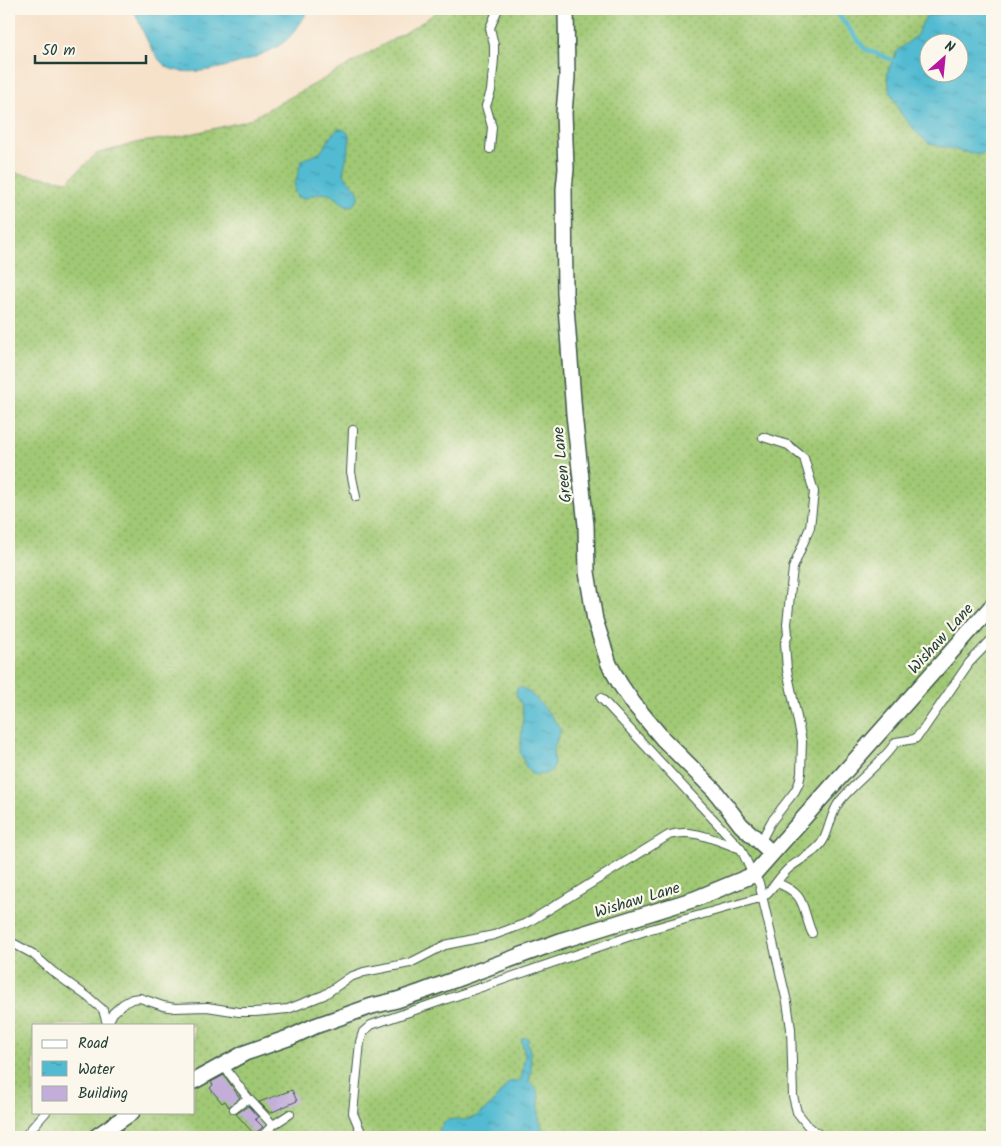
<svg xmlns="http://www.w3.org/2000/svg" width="1001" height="1146" viewBox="0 0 1001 1146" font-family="Kalam,sans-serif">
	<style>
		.grass { fill: url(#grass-dots); stroke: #608354; fill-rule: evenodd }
		.water { fill: url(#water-ripples); stroke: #397c82; fill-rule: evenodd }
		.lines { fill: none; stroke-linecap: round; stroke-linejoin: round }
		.stream { stroke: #53bbd1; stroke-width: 4.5 }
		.building { fill: #c3aeda }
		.lane-casing { stroke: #3f564a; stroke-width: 10 }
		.street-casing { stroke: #3f564a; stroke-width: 18 }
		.lane { stroke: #fff; stroke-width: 8 }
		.street { stroke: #fff; stroke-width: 15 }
		.labels { text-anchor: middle; stroke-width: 4.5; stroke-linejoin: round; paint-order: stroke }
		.street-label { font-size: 16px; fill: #1f3d34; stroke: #fbf7ec }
	</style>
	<defs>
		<pattern id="grass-dots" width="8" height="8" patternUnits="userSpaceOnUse" patternTransform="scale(1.25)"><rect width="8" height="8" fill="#a1c975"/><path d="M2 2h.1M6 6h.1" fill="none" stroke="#83a461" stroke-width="1.8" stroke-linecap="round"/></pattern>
		<pattern id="water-ripples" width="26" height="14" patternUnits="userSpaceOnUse" patternTransform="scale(1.25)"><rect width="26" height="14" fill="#53bbd1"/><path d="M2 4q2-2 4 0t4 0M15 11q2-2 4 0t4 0" fill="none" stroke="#49a"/></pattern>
	</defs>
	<rect width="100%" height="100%" fill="#fbf7ec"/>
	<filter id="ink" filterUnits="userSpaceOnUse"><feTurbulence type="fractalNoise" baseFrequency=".02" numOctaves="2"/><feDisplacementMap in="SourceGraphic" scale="10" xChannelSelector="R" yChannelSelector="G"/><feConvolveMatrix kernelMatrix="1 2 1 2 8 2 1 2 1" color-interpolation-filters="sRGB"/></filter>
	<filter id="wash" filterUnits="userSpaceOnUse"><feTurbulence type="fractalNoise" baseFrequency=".0096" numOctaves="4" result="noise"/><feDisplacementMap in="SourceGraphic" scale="20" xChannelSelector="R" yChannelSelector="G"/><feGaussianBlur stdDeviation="1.12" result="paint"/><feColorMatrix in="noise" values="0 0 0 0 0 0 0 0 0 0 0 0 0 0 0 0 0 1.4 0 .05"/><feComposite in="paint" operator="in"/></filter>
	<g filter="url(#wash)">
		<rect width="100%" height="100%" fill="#f6e1c9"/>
		<!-- grass -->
		<path class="grass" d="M441 9H992V1137H9V172L68 181 96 154 140 142 178 137 246 121 313 85 418 25ZM928 42H958V72H928ZM34 1025H194V1112H34Z"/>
		<!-- water -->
		<path class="water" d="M134 9H309C302 21 295 33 284 42 262 59 198 79 171 69 154 63 140 25 134 9Z
			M964 9H992V140L990 150 979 155 942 147 929 143 919 135 901 114 890 91 887 73 897 51 916 36 926 16 951 13ZM958 42V72H928V42Z
			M338 129C361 128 342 163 344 173 347 185 370 190 352 206 341 206 339 198 331 195 322 191 311 196 303 199L296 196 294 187 302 160C308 157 316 156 321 151 327 144 330 135 338 129Z
			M520 687C533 692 554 718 561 730L553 750 554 765 552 770 545 774 538 775 531 774 526 767 520 752 523 715 522 706 516 694V690Z
			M526 1037 529 1040 527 1043C532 1050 532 1075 529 1082 543 1094 538 1098 539 1114 539 1122 543 1131 547 1137H425C430 1136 436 1134 439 1130 442 1127 442 1123 446 1121 454 1117 461 1121 469 1119 487 1114 498 1096 509 1082L521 1080 525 1055 521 1039Z"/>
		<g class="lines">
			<!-- stream -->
			<path class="stream" d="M834 9 865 49 892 60"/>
		</g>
		<g id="blocks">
			<!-- building -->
			<path class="building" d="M224 1075 240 1098 229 1107 225 1101 222 1103 210 1088 213 1085 211 1082Z
				M292 1090 297 1101 270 1113 259 1102Z
				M248 1106 258 1117 255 1119 263 1127 254 1134 236 1114Z"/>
		</g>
	</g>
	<g filter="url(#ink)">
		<use href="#blocks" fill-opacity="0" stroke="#3f564a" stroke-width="1"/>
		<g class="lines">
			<!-- lane casing -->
			<g class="lane-casing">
				<path id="lane" d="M490 149 492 127 486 106 491 91 494 59V45L490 28 497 11
					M353 430 351 472 356 497
					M601 698 741 849 753 875 759 883 787 1002 791 1029 793 1096 797 1112 808 1126 822 1137
					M761 841 771 822 795 791 799 783 801 773 802 741 787 670 785 643 788 635 787 624 793 568 810 527 814 492 804 458 788 445 763 437
					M777 883C807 894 801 907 812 933
					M9 941 33 954 52 971 88 997 103 1010 107 1024
					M107 1025 113 1013 123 1004 132 999 140 998 163 1006 175 1008 207 1007 239 1012H255L288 1009 324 995 350 977 364 972 410 963 445 945 494 935 527 923 669 835C696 828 716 841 741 849
					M222 1064 248 1098 273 1125
					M234 1109 248 1098
					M24 1137 46 1112
					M261 1137 273 1125 290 1114
					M363 1137 353 1113 360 1042 363 1032 371 1025 651 929 763 897C773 889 779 877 788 869 799 859 817 853 824 839 830 827 831 812 840 801 857 780 880 765 896 742L915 739 923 730 969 663 992 639"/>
			</g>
			<!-- street casing -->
			<g class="street-casing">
				<path id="street" d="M566 9 567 77 564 113 566 169 564 189 565 293 574 414 586 525 587 572 595 620 609 664 620 684 633 703 663 739 714 790 741 825 772 853
					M194 1081 245 1053 291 1037 315 1026 372 1006 397 1000 421 992 563 940 695 899 753 875 992 606
					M96 1137 132 1112"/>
			</g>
			<!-- lane -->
			<use href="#lane" class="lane"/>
			<!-- street -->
			<use href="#street" class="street"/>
		</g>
	</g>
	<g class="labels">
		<!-- street labels -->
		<g class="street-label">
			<text transform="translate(561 465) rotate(-96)" y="6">Green Lane</text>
			<text transform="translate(940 638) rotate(-48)" y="6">Wishaw Lane</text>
			<text transform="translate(637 899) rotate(-17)" y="6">Wishaw Lane</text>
		</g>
	</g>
	<!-- margin -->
	<rect width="1001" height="1146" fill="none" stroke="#fbf7ec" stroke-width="30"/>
	<!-- legend -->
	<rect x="32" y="1024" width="162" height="90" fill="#fbf7ec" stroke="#a3ada2"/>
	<rect x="42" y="1040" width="25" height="8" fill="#ffffff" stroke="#a3ada2"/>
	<text x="78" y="1048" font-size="15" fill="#1f3d34">Road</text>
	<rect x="42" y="1061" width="25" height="15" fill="url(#water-ripples)" stroke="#a3ada2"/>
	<text x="78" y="1074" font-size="15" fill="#1f3d34">Water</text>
	<rect x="42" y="1086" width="25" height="15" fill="#c3aeda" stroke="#a3ada2"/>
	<text x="78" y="1098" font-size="15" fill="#1f3d34">Building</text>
	<!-- north arrow -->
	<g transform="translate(944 58) rotate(27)"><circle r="24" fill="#fbf7ec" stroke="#a3ada2"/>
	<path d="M0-4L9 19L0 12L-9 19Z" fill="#b5179e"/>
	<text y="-8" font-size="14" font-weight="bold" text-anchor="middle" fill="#1f3d34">N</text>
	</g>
	<!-- scale -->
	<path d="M35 55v8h111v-8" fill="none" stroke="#1f3d34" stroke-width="2.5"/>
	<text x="42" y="55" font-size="15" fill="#1f3d34" stroke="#fbf7ec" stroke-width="4" paint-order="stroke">50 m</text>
</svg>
